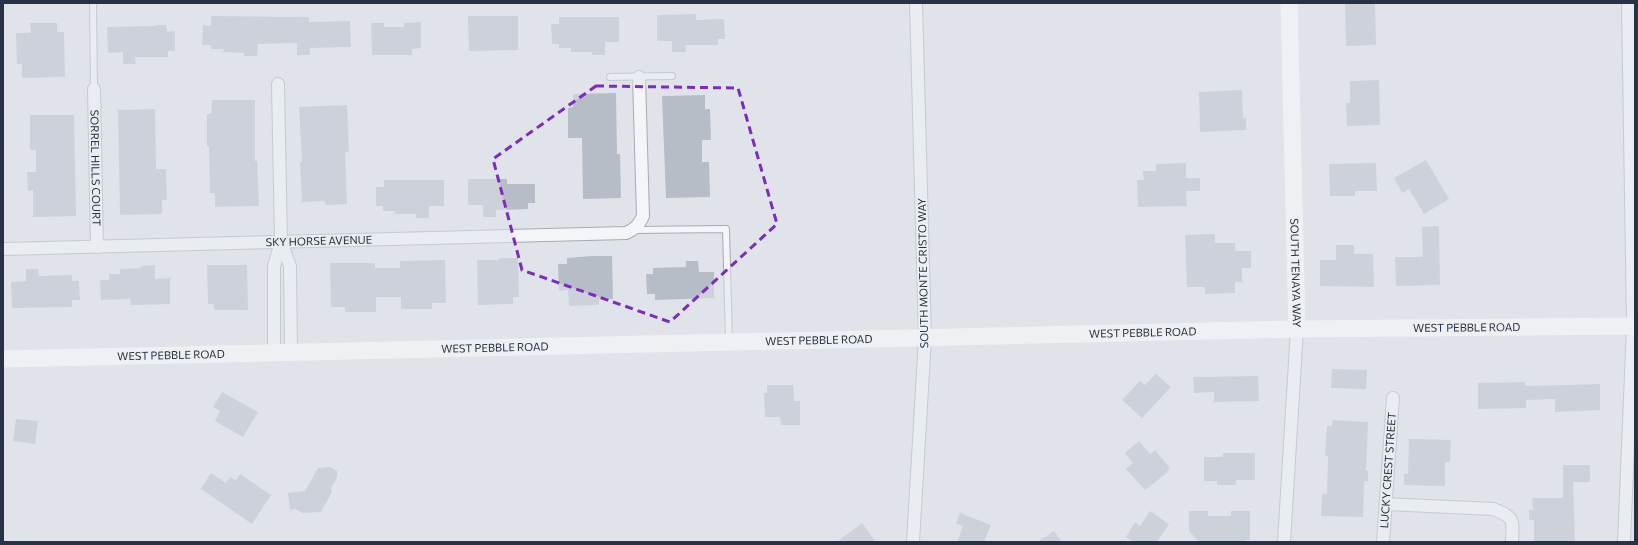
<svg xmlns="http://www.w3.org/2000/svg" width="1638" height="545" viewBox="0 0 1638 545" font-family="Commissioner,sans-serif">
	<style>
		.building { fill: #b6bdc7 }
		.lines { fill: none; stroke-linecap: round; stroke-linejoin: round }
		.lane-casing { stroke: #a5abb4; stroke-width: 8 }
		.street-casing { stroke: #a5abb4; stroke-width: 14 }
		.lane { stroke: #f3f5f8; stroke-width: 6 }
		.street { stroke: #f3f5f8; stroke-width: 12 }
		.secondary { stroke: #fff; stroke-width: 17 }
		.marked { fill: none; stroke: #7b2cbf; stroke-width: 3; stroke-dasharray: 8 5; stroke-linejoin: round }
		.labels { text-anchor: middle; stroke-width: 3; stroke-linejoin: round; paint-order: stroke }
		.street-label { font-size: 11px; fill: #273242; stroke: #eff3f7 }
	</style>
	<rect width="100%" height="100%" fill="#e0e4ea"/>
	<!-- building -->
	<path class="building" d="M1345 3H1375L1376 45 1346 46Z
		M696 14V20L724 19 725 39H718V45H685L686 52H672V41H657V15Z
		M211 16 309 17V22L350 21 351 47 310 48V55H297V43L258 44 257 56H244V53L223 52 224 49H211V45H202L203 25 211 26Z
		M468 16H518V50L469 51Z
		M559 17H619V42H605V55H592V52H571V48H559V44H552L551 24H559Z
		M421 22V48L412 49V55H372L371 23H384V27H404V23Z
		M30 23H57V32H64L65 77 22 78V64H17L16 33H31Z
		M155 25H166L167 32 175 31V51H168V57H135L136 64H123V52L108 53 107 27 156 26Z
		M1379 80 1380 125 1347 126 1346 103H1350V81Z
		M1242 90 1243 118H1246V130L1200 132 1199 92Z
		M616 93 617 154H620L621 198 583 199 582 138H568V108L573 107V94Z
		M705 95V109H710L711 140H702V162H709L710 197 666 198 662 96Z
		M212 100H255V161H257L259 206 215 207V193H210L209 146H207V114H211Z
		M347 105 349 152H345L347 204 326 205 325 201 302 202 300 162H302L299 107Z
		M155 109 156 169H166L167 200H162V214L120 215 118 110Z
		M30 115H74L76 216 33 217V190L28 191 27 172H36V150H30Z
		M1426 160 1449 199 1424 214 1409 189 1402 193 1394 178Z
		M1186 163V178H1200V191H1186L1187 206 1138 207 1137 180H1144L1143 171H1156V164Z
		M1376 163 1377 191H1355V196H1330L1329 164Z
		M468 179H507V184H535V203H528V209L496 210V217H483V205H468Z
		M384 180H444V206H429V218H416V214H395V211H383V206H376V187H384Z
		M1439 226 1440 285 1396 286 1395 257H1423L1422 227Z
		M1215 234V243H1235V251H1251V268H1242V282H1235V293L1205 294V287H1187L1185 235Z
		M1336 245H1354V254H1373L1374 287 1320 286V260H1336Z
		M592 256H612L613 299 599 300V305L569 306 568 290 559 291 558 264H567V258Z
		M499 258H518L519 297H513V304L478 305 477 260H499Z
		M445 260 446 303H432V309H401V297H376V312H345V307H331L330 263H375V268H400V261Z
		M686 261H698L699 272H714V298L655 300V294H647L646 274H653V268L686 267Z
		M155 265V279L170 278V304L131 305 130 299 101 300 100 280H109V274H120V269L141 268V266Z
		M207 265H247L248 310H214V304H208Z
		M26 269H38L39 276 72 275V281H79L80 300H72V307L12 308 11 282 26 281Z
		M1332 369 1367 370 1366 389 1331 388Z
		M1156 374 1171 387 1142 418 1122 400 1140 381 1145 385Z
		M1258 376 1259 401 1214 402V392L1194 393 1193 377Z
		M1525 382 1526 386 1600 384V410L1555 412V399L1526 400V408L1478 409V383Z
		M767 385H793L794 401H800V425H781L780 417H765L764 393H767Z
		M222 392 258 412 243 437 215 421 220 411 213 407Z
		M16 419 38 421 35 444 13 441Z
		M1333 420 1368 422 1366 471H1368V481H1364L1363 517 1321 516 1322 494H1327L1328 456H1325L1327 426H1332Z
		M1409 439 1451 440 1450 462H1445V486L1404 485V474H1408Z
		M1139 441 1150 454 1155 450 1170 468 1167 470 1168 472 1145 490 1126 469 1133 463 1125 453Z
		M1223 453H1255V480H1236V485H1217V481H1204V457H1223Z
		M1563 465H1590V482H1573L1575 542H1534V520H1529V510H1533L1532 498H1563Z
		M330 467 337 471V478L331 488 332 492 321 512 303 513 295 509 290 510 288 493 305 491 318 468Z
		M211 473 226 483 230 477 236 480 240 474 271 495 252 524 201 489Z
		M1150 511 1169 524 1157 542H1133L1126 537 1135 522 1140 526Z
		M1189 511H1208V516H1231V511H1250V540H1245V542H1199L1189 531Z
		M960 513 991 525 984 542H957L963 526 956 524Z
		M862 523 876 542H837Z
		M1054 531 1062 542H1037Z"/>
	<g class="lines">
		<!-- lane casing -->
		<g class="lane-casing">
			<path id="lane" d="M93 3 94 89
				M610 77 672 76
				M634 230 726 229 729 341"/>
		</g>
		<!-- street casing -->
		<g class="street-casing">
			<g id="street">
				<path id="s1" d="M94 89 97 247"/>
				<path d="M281 242 290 266 291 352"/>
				<path id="s2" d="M3 249 626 233C635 229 639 225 643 216L639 77"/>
				<path d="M274 353V266L281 242 278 84"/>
				<path d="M1386 504 1493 509C1515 517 1513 520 1512 542"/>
				<path d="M913 542 925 338 916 3"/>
				<path d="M1284 542 1297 329"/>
				<path id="s3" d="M1383 542 1393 398"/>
				<path d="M1624 542 1633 326 1628 3"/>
			</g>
		</g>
		<!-- lane -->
		<use href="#lane" class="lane"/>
		<!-- street -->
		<use href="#street" class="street"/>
		<!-- secondary -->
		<g class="secondary">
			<path id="s4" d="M1289 3 1297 329"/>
			<path id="s5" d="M3 359 1297 329 1635 326"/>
		</g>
	</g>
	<!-- marked area -->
	<path d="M0 0H1638V545H0ZM596 86 738 88 777 224 670 322 522 270 493 159Z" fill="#e0e4ea" fill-opacity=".55" fill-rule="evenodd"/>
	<path class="marked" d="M596 86 738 88 777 224 670 322 522 270 493 159Z"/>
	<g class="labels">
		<!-- street labels -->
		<g class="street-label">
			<text dy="4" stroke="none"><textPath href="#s1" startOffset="79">SORREL HILLS COURT</textPath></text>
			<text dy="4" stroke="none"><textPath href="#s2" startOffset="316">SKY HORSE AVENUE</textPath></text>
			<text transform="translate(923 273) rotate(-91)" y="4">SOUTH MONTE CRISTO WAY</text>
			<text dy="4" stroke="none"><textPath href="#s4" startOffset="270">SOUTH TENAYA WAY</textPath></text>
			<text dy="4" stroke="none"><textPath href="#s5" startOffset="1464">WEST PEBBLE ROAD</textPath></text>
			<text dy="4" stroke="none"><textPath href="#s5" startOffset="1140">WEST PEBBLE ROAD</textPath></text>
			<text dy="4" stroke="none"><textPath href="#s5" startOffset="816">WEST PEBBLE ROAD</textPath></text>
			<text dy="4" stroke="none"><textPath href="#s5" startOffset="492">WEST PEBBLE ROAD</textPath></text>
			<text dy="4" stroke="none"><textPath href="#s5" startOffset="168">WEST PEBBLE ROAD</textPath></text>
			<text dy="4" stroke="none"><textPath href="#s3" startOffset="72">LUCKY CREST STREET</textPath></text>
		</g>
	</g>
	<!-- border -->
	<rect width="1638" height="545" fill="none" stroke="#273242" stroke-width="8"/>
</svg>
